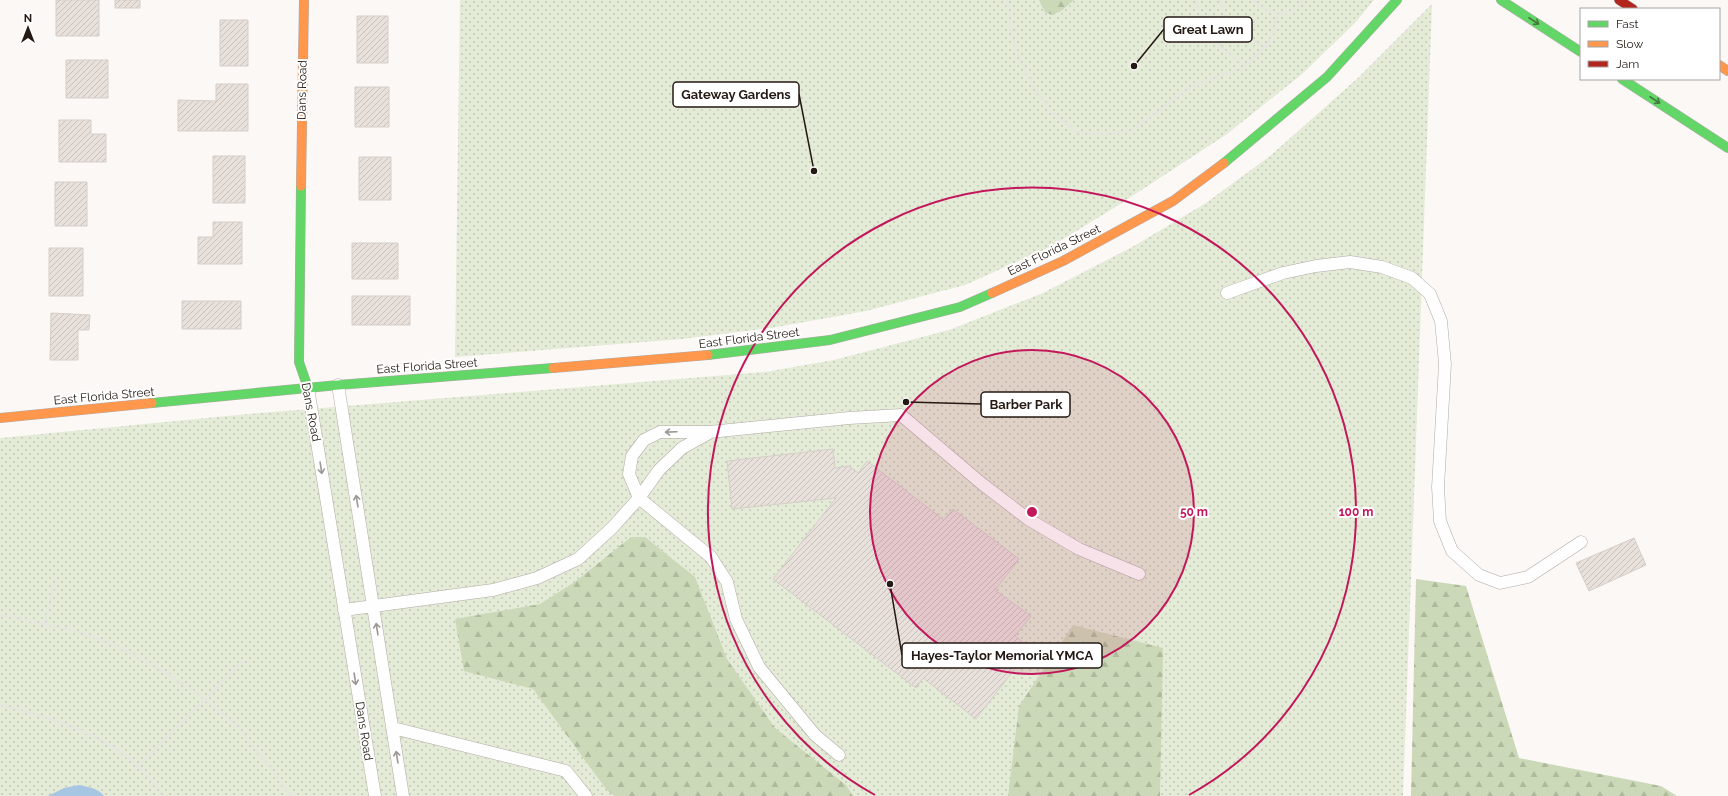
<svg xmlns="http://www.w3.org/2000/svg" width="1728" height="796" viewBox="0 0 1728 796" font-family="Raleway,sans-serif">
	<style>
		.green { fill: url(#green-dots) }
		.forest { fill: url(#forest-firs) }
		.water { fill: #a6c6e4 }
		.building { fill: url(#building-hatch); stroke: #d5cec9 }
		.lines { fill: none; stroke-linecap: round; stroke-linejoin: round }
		.lane-casing { stroke: #b1aaa6; stroke-width: 13 }
		.fast-casing { stroke: #b1aaa6; stroke-width: 10 }
		.slow-casing { stroke: #b1aaa6; stroke-width: 10 }
		.jam-casing { stroke: #b1aaa6; stroke-width: 10 }
		.path { stroke: #e5e4e3; stroke-width: 2.5; stroke-dasharray: 3 2; stroke-linecap: butt }
		.lane { stroke: #fefefe; stroke-width: 12 }
		.fast { stroke: #63d668; stroke-width: 9 }
		.slow { stroke: #ff974d; stroke-width: 9 }
		.jam { stroke: #b3261e; stroke-width: 9 }
		.oneway { stroke: #44783e }
		.oneway2 { stroke: #9c9794 }
		.ring { fill: none; stroke: #c2185b; stroke-width: 2 }
		.labels { text-anchor: middle; stroke-width: 4; stroke-linejoin: round; paint-order: stroke }
		.street-label { font-size: 12px; fill: #241913; stroke: #fff }
		.centre { fill: #c2185b; stroke: #fff; stroke-width: 2 }
		.ring-label { font-size: 12px; text-anchor: middle; font-weight: bold; fill: #c2185b; stroke: #fff; stroke-width: 4; stroke-linejoin: round; paint-order: stroke }
		.leader { fill: none; stroke: #241913; stroke-width: 1.5 }
		.callout-dot { fill: #241913; stroke: #fff; stroke-width: 1.5 }
		.callout { fill: #fff; stroke: #241913; stroke-width: 1.5 }
		.callout-label { font-size: 13px; text-anchor: middle; font-weight: bold; fill: #241913 }
	</style>
	<defs>
		<pattern id="green-dots" width="8" height="8" patternUnits="userSpaceOnUse"><rect width="8" height="8" fill="#e4ebd7"/><path d="M2 2h.1M6 6h.1" fill="none" stroke="#c3c9b8" stroke-width="1.8" stroke-linecap="round"/></pattern>
		<pattern id="forest-firs" width="22" height="20" patternUnits="userSpaceOnUse"><rect width="22" height="20" fill="#ccd9b8"/><path d="M5 1l3.5 6h-7zM16 11l3.5 6h-7z" fill="#afba9d"/></pattern>
		<pattern id="building-hatch" width="6" height="6" patternUnits="userSpaceOnUse"><rect width="6" height="6" fill="#e8e0db"/><path d="M-1 1l2-2M0 6l6-6M5 7l2-2" fill="none" stroke="#c7c0bb"/></pattern>
	</defs>
	<rect width="100%" height="100%" fill="#fbf8f6"/>
	<!-- green -->
	<path class="green" d="M460 0H1374L1354 24 1301 75 1227 134 1114 208 1050 247 965 285 866 311 771 328 682 339 455 357Z
		M1432 4 1403 796H0V438L248 414 765 372 834 360 949 330 1043 293 1134 246 1206 203 1270 156 1359 77Z"/>
	<!-- forest -->
	<path class="forest" d="M1039 0H1074L1061 11 1052 15 1045 12Z
		M631 537H645L695 577 727 659 775 728 846 785 853 796H614L606 789 533 689 464 671 455 619 540 604 576 581Z
		M1416 579 1466 586 1519 758 1661 786 1677 796H1411Z
		M1073 625 1163 648 1160 796H1008L1019 706Z"/>
	<!-- water -->
	<path class="water" d="M79 785C88 787 98 788 104 796H48L64 788Z"/>
	<!-- building -->
	<path class="building" d="M56 0H99V36H56Z
		M115 0H140V8H115Z
		M357 16H388V63H357Z
		M220 20H248V66H220Z
		M66 60H108V98H66Z
		M216 84H248V131H178V100L216 101Z
		M355 87H389V127H355Z
		M59 120H91V134H106V162H59Z
		M213 156H245V203H213Z
		M359 157H391V200H359Z
		M55 182H87V226H55Z
		M213 222H242V264H198V237H213Z
		M352 243H398V279H352Z
		M49 248H83V296H49Z
		M352 296H410V325H352Z
		M182 301H241V329H182Z
		M51 313 90 315 89 330H78V360H50Z
		M833 449 835 468 849 466 858 473 867 461 944 520 953 509 1019 559 995 590 1031 616 1015 636 1031 648 976 719 923 678 916 688 773 579 836 498 732 509 727 461Z
		M1634 538 1646 565 1589 591 1576 563Z"/>
	<g class="lines">
		<!-- lane casing -->
		<g class="lane-casing">
			<path id="lane" d="M1227 293 1283 273 1316 266 1350 262 1382 267 1412 278 1430 294 1441 321 1445 364 1438 487 1440 521 1452 551 1479 575 1500 583 1528 577 1581 542
				M338 385 403 796
				M308 388 375 796
				M344 610 493 590 537 578 578 559 612 528 639 498 659 470 682 448 709 433
				M393 728 566 771 586 796
				M839 755 815 735 759 667 736 619 727 582 711 557 639 498 629 474 632 456 644 440 660 432H710L849 418 901 415 981 483 1028 519 1079 549 1139 574"/>
		</g>
		<!-- fast casing -->
		<g class="fast-casing">
			<path id="fast" d="M1501 0 1581 52
				M1622 79 1728 148
				M1224 163 1327 77 1397 0
				M301 186 299 362 308 388
				M708 355 830 340 960 307 992 293
				M152 403 338 385 553 368"/>
		</g>
		<!-- slow casing -->
		<g class="slow-casing">
			<path id="slow" d="M1719 65 1728 71
				M301 186 304 0
				M992 293 1063 261 1173 201 1224 163
				M553 368 708 355
				M0 418 152 403"/>
		</g>
		<!-- jam casing -->
		<g class="jam-casing">
			<path id="jam" d="M1619 0 1633 9"/>
		</g>
		<!-- path -->
		<path class="path" d="M1007 0 1010 28 1016 50 1029 79 1051 112 1077 132 1105 134 1131 131 1186 90 1211 79 1243 68 1266 47 1273 34 1278 14
			M1196 0C1202 30 1220 50 1246 65
			M1220 0C1227 25 1243 37 1266 47
			M1254 0C1267 17 1292 20 1304 0
			M0 616H9C33 622 57 626 81 633 128 646 210 695 242 733 260 753 275 775 291 796
			M45 625 55 578
			M0 705C63 721 125 739 163 796
			M138 767 242 662"/>
		<!-- lane -->
		<use href="#lane" class="lane"/>
		<!-- fast -->
		<use href="#fast" class="fast"/>
		<!-- slow -->
		<use href="#slow" class="slow"/>
		<!-- jam -->
		<use href="#jam" class="jam"/>
	</g>
	<!-- one-way arrows -->
	<defs><path id="oneway-shaft" d="M-6 0H5M1.5-3L5.5 0L1.5 3" fill="none" stroke-width="1.6" stroke-linecap="round" stroke-linejoin="round"/></defs>
	<g class="oneway">
		<use href="#oneway-shaft" transform="translate(1534 21) rotate(33)"/>
		<use href="#oneway-shaft" transform="translate(1655 100) rotate(33)"/>
	</g>
	<g class="oneway2">
		<use href="#oneway-shaft" transform="translate(671 432) rotate(178)"/>
		<use href="#oneway-shaft" transform="translate(321 468) rotate(81)"/>
		<use href="#oneway-shaft" transform="translate(357 501) rotate(-99)"/>
		<use href="#oneway-shaft" transform="translate(377 629) rotate(-99)"/>
		<use href="#oneway-shaft" transform="translate(355 679) rotate(81)"/>
		<use href="#oneway-shaft" transform="translate(397 757) rotate(-99)"/>
	</g>
	<!-- distance rings -->
	<circle cx="1032" cy="512" r="162" fill="#c2185b" fill-opacity=".12"/>
	<g class="ring">
		<circle cx="1032" cy="512" r="162"/>
		<path d="M875 795A324 324 0 1 1 1189 795"/>
	</g>
	<g class="labels">
		<!-- street labels -->
		<g class="street-label">
			<text transform="translate(302 90) rotate(-89)" y="4">Dans Road</text>
			<text transform="translate(1054 250) rotate(-26)" y="4">East Florida Street</text>
			<text transform="translate(749 338) rotate(-7)" y="4">East Florida Street</text>
			<text transform="translate(427 366) rotate(-4)" y="4">East Florida Street</text>
			<text transform="translate(104 396) rotate(-5)" y="4">East Florida Street</text>
			<text transform="translate(311 412) rotate(79)" y="4">Dans Road</text>
			<text transform="translate(364 731) rotate(81)" y="4">Dans Road</text>
		</g>
	</g>
	<circle cx="1032" cy="512" r="6" class="centre"/>
	<g class="ring-label">
		<text x="1194" y="516">50 m</text>
		<text x="1356" y="516">100 m</text>
	</g>
	<!-- callouts -->
	<path class="leader" d="M1134 66L1164 29M814 171L799 94M906 402L981 404M890 584L902 655"/>
	<g class="callout-dot">
		<circle cx="1134" cy="66" r="4"/>
		<circle cx="814" cy="171" r="4"/>
		<circle cx="906" cy="402" r="4"/>
		<circle cx="890" cy="584" r="4"/>
	</g>
	<g class="callout">
		<rect x="1164" y="17" width="88" height="25" rx="4"/>
		<rect x="673" y="82" width="126" height="25" rx="4"/>
		<rect x="981" y="392" width="89" height="25" rx="4"/>
		<rect x="902" y="643" width="200" height="25" rx="4"/>
	</g>
	<g class="callout-label">
		<text x="1208" y="34">Great Lawn</text>
		<text x="736" y="99">Gateway Gardens</text>
		<text x="1026" y="409">Barber Park</text>
		<text x="1002" y="660">Hayes-Taylor Memorial YMCA</text>
	</g>
	<!-- legend -->
	<rect x="1580" y="8" width="140" height="72" fill="#ffffff" stroke="#a7a3a1"/>
	<rect x="1588" y="21" width="20" height="6" fill="#63d668" stroke="#a7a3a1"/>
	<text x="1616" y="28" font-size="12" fill="#241913">Fast</text>
	<rect x="1588" y="41" width="20" height="6" fill="#ff974d" stroke="#a7a3a1"/>
	<text x="1616" y="48" font-size="12" fill="#241913">Slow</text>
	<rect x="1588" y="61" width="20" height="6" fill="#b3261e" stroke="#a7a3a1"/>
	<text x="1616" y="68" font-size="12" fill="#241913">Jam</text>
	<!-- north arrow -->
	<g transform="translate(28 28)" stroke="#ffffff" stroke-width="3" paint-order="stroke">
	<path d="M0-3L7 15L0 10L-7 15Z" fill="#241913"/>
	<text y="-6" font-size="11" font-weight="bold" text-anchor="middle" fill="#241913">N</text>
	</g>
</svg>
